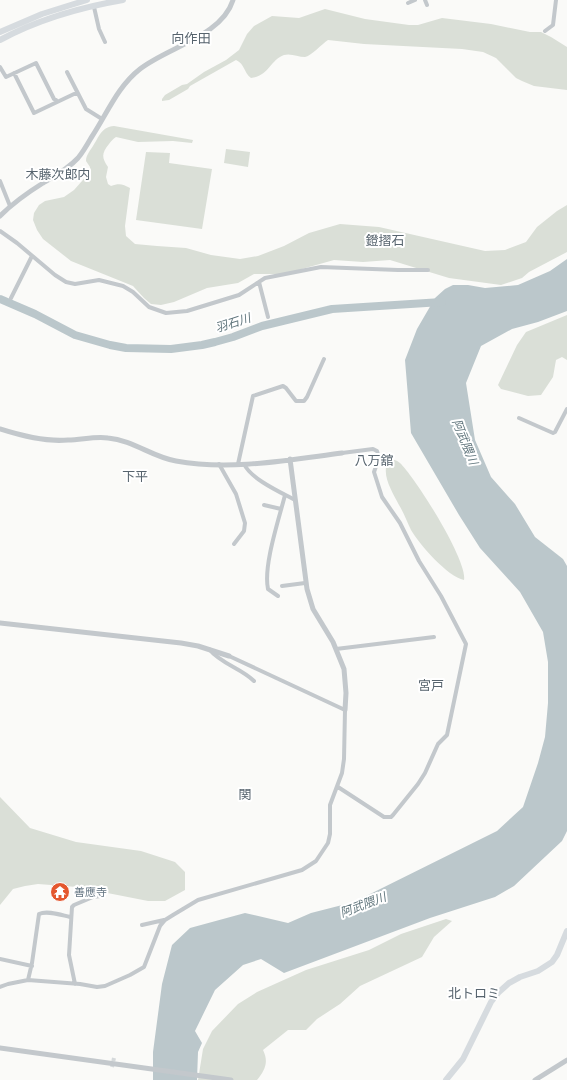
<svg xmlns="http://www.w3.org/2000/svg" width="567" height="1080" viewBox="0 0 567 1080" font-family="'Golos Text','Noto Sans JP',sans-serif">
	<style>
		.green { fill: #dadfd7 }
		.water { fill: #bbc7cb }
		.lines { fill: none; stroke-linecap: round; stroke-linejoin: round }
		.river { stroke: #bbc7cb; stroke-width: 8 }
		.minor-tunnel { stroke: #d5d9db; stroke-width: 4; stroke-dasharray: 4 2; stroke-linecap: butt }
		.minor { stroke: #c3c8cc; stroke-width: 4 }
		.tertiary { stroke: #c3c8cc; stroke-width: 5 }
		.primary { stroke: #d6dbdf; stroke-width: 6 }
		.trunk { stroke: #d6dbdf; stroke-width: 6 }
		.labels { text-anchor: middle; stroke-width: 4; stroke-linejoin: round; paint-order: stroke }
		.poi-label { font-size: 11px; fill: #657683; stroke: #fff; text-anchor: start }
		.water-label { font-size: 12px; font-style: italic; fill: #60757c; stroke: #fff }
		.quarter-label { font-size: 13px; fill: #57646e; stroke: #fff }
	</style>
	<rect width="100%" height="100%" fill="#fafaf8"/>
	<!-- green -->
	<path class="green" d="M325 9 365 19 409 25H418L442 18 491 24 530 32H541L551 37 567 47V90L534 86 522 81 516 78 496 58 483 52 462 49 364 44 328 40C322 44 311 56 305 57 298 57 291 53 284 55 270 60 269 76 251 78 244 73 245 64 236 60L190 86 188 89 169 100 162 101V99L165 95 182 85 187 84 204 72 226 60 239 50 247 34 254 26 272 16 299 18Z
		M114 126 193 140 192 143 173 141 138 142 116 137C113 139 111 141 109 144 102 153 101 157 108 167L106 177 108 184 111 186C119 183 123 184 130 188L125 226 126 236 135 244 157 246 186 248 211 255 240 259 258 256 284 246 309 233 340 224 379 227 485 251 505 250 526 242 537 227 557 211 567 205V252L529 272 522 278 501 285 449 278 390 260 363 262 334 260 284 274H254L238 283 207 288 174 302 161 305 151 304 144 298 133 286 71 261 43 239 37 230 33 220 34 213 39 205 45 201 64 197 74 190 90 172V167L86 161C86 155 90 151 93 146 99 137 101 127 114 126Z
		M226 149 250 152 248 167 224 163Z
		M146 152 170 153 169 163 212 169 202 229 136 220Z
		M567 315V360L562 357 556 360 553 377 541 395 528 396 501 389 498 385 517 345 526 332Z
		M389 459C393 459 396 460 400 463 415 477 468 561 464 580 448 577 419 544 411 530 407 522 404 513 399 505 392 491 380 474 389 459Z
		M0 797 30 828 76 842 141 851 175 862 185 872V890L165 901H148L77 887 38 884 25 886 13 889 0 905Z
		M446 919 452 921 434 937 422 957 360 986 340 1004 317 1019 306 1030H288L263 1050C269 1062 265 1070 257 1080H198L203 1049 212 1031 238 1004 257 992 306 970 369 950 401 934Z"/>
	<!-- water -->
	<path class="water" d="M567 259V311L538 322 512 329 481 346 466 383 475 440 491 477 515 504 535 537 563 559 567 566V831L562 841 514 886 495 897 430 918 284 973 261 959 243 965 215 990 195 1031 202 1043 198 1052 197 1080H153V1052L162 984 172 945 190 928 245 913 288 923 311 913 354 902 497 831 523 807 538 763 545 737 548 703V662L543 632 520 592 480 548 459 515 411 433 405 360 417 329 435 298 445 289 453 285H468L485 288 518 285 550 271Z"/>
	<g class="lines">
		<!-- river -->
		<path class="river" d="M0 299 35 314 75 335 110 345 126 348 171 349 202 345 215 342 233 337 262 326 332 309 442 302"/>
		<!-- minor-tunnel -->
		<path class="minor-tunnel" d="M112 1067 114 1058"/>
		<!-- minor -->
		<path class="minor" d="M425 0 427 5
			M408 3 415 0
			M94 7 99 29 105 42
			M545 31 553 25 556 0
			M0 67 6 77 36 63 54 99 56 100 57 102
			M67 72 86 109 102 119
			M14 73 34 113 74 94H77
			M0 181 10 206
			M0 231 17 243 55 275 66 282 75 284 99 280 123 286 133 292 149 307 166 313 187 311 239 295 265 278 321 267 398 270H428
			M259 282 268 317
			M11 298 32 256
			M519 418 553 433 555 432 567 409
			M219 464 236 494 245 523 244 531 234 544
			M238 464 253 396 283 386 286 388 296 401H304L307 397 324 359
			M244 464C251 479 280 492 295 500
			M264 505 281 509
			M282 586 305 583
			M278 596 268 589C263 566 279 519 285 495
			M209 649C221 664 241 668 254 681
			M336 649 434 637
			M338 787 384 817H391L393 815 418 784 425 773 438 744 447 735 466 644 441 596 419 561 400 523 382 497 374 472 379 458 377 451 373 449 342 453
			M142 925 164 920
			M0 959 32 966
			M28 980 32 963 39 914C47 910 61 915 70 917
			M75 984 69 955 72 907 74 905 93 897 101 896
			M0 987 8 984 28 980 80 984 97 987 105 986 130 975 144 967 160 926 165 920 173 915 198 900 302 870 316 861 328 843 330 834V805L342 773 344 759 345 710 229 656"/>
		<!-- tertiary -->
		<path class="tertiary" d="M0 216C13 203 27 193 43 183 55 176 68 169 78 158 83 152 87 145 91 138 107 114 117 87 140 69 168 47 222 36 233 0
			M0 429C22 436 45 442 68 440 81 440 95 436 108 438 133 440 152 457 176 461 230 471 288 460 342 453
			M290 459 307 589 313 609 333 642 344 669 346 693 345 710
			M0 623 181 643 198 646 229 656
			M0 1048 231 1080
			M535 1080 567 1060"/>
		<!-- primary -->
		<path class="primary" d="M446 1080 463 1059 491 1002 499 992 509 983 520 977 538 971 552 962 557 955 567 931"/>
		<!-- trunk -->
		<path class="trunk" d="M0 32 42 14 87 0
			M0 40C37 20 82 7 123 0"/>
	</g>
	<!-- icons -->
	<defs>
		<g id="temple-disc" transform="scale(1)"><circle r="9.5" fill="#e4572e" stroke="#fff"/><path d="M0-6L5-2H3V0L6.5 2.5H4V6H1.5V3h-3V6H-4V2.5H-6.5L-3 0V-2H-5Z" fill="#fff"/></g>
	</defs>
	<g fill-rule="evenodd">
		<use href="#temple-disc" x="60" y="892"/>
	</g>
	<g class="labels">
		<!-- poi labels -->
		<g class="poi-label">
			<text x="74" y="896">善應寺</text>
		</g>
		<!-- water labels -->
		<g class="water-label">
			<text transform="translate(233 323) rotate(-18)" y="4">羽石川</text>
			<text transform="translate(465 442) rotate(68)" y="4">阿武隈川</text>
			<text transform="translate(363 905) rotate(-21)" y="4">阿武隈川</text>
		</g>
		<!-- quarter labels -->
		<g class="quarter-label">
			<text x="191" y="43">向作田</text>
			<text x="58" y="179">木藤次郎内</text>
			<text x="385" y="245">鐙摺石</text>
			<text x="374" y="465">八万舘</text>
			<text x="135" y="481">下平</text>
			<text x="431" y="690">宮戸</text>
			<text x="245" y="799">関</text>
			<text x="474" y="998">北トロミ</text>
		</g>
	</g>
</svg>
